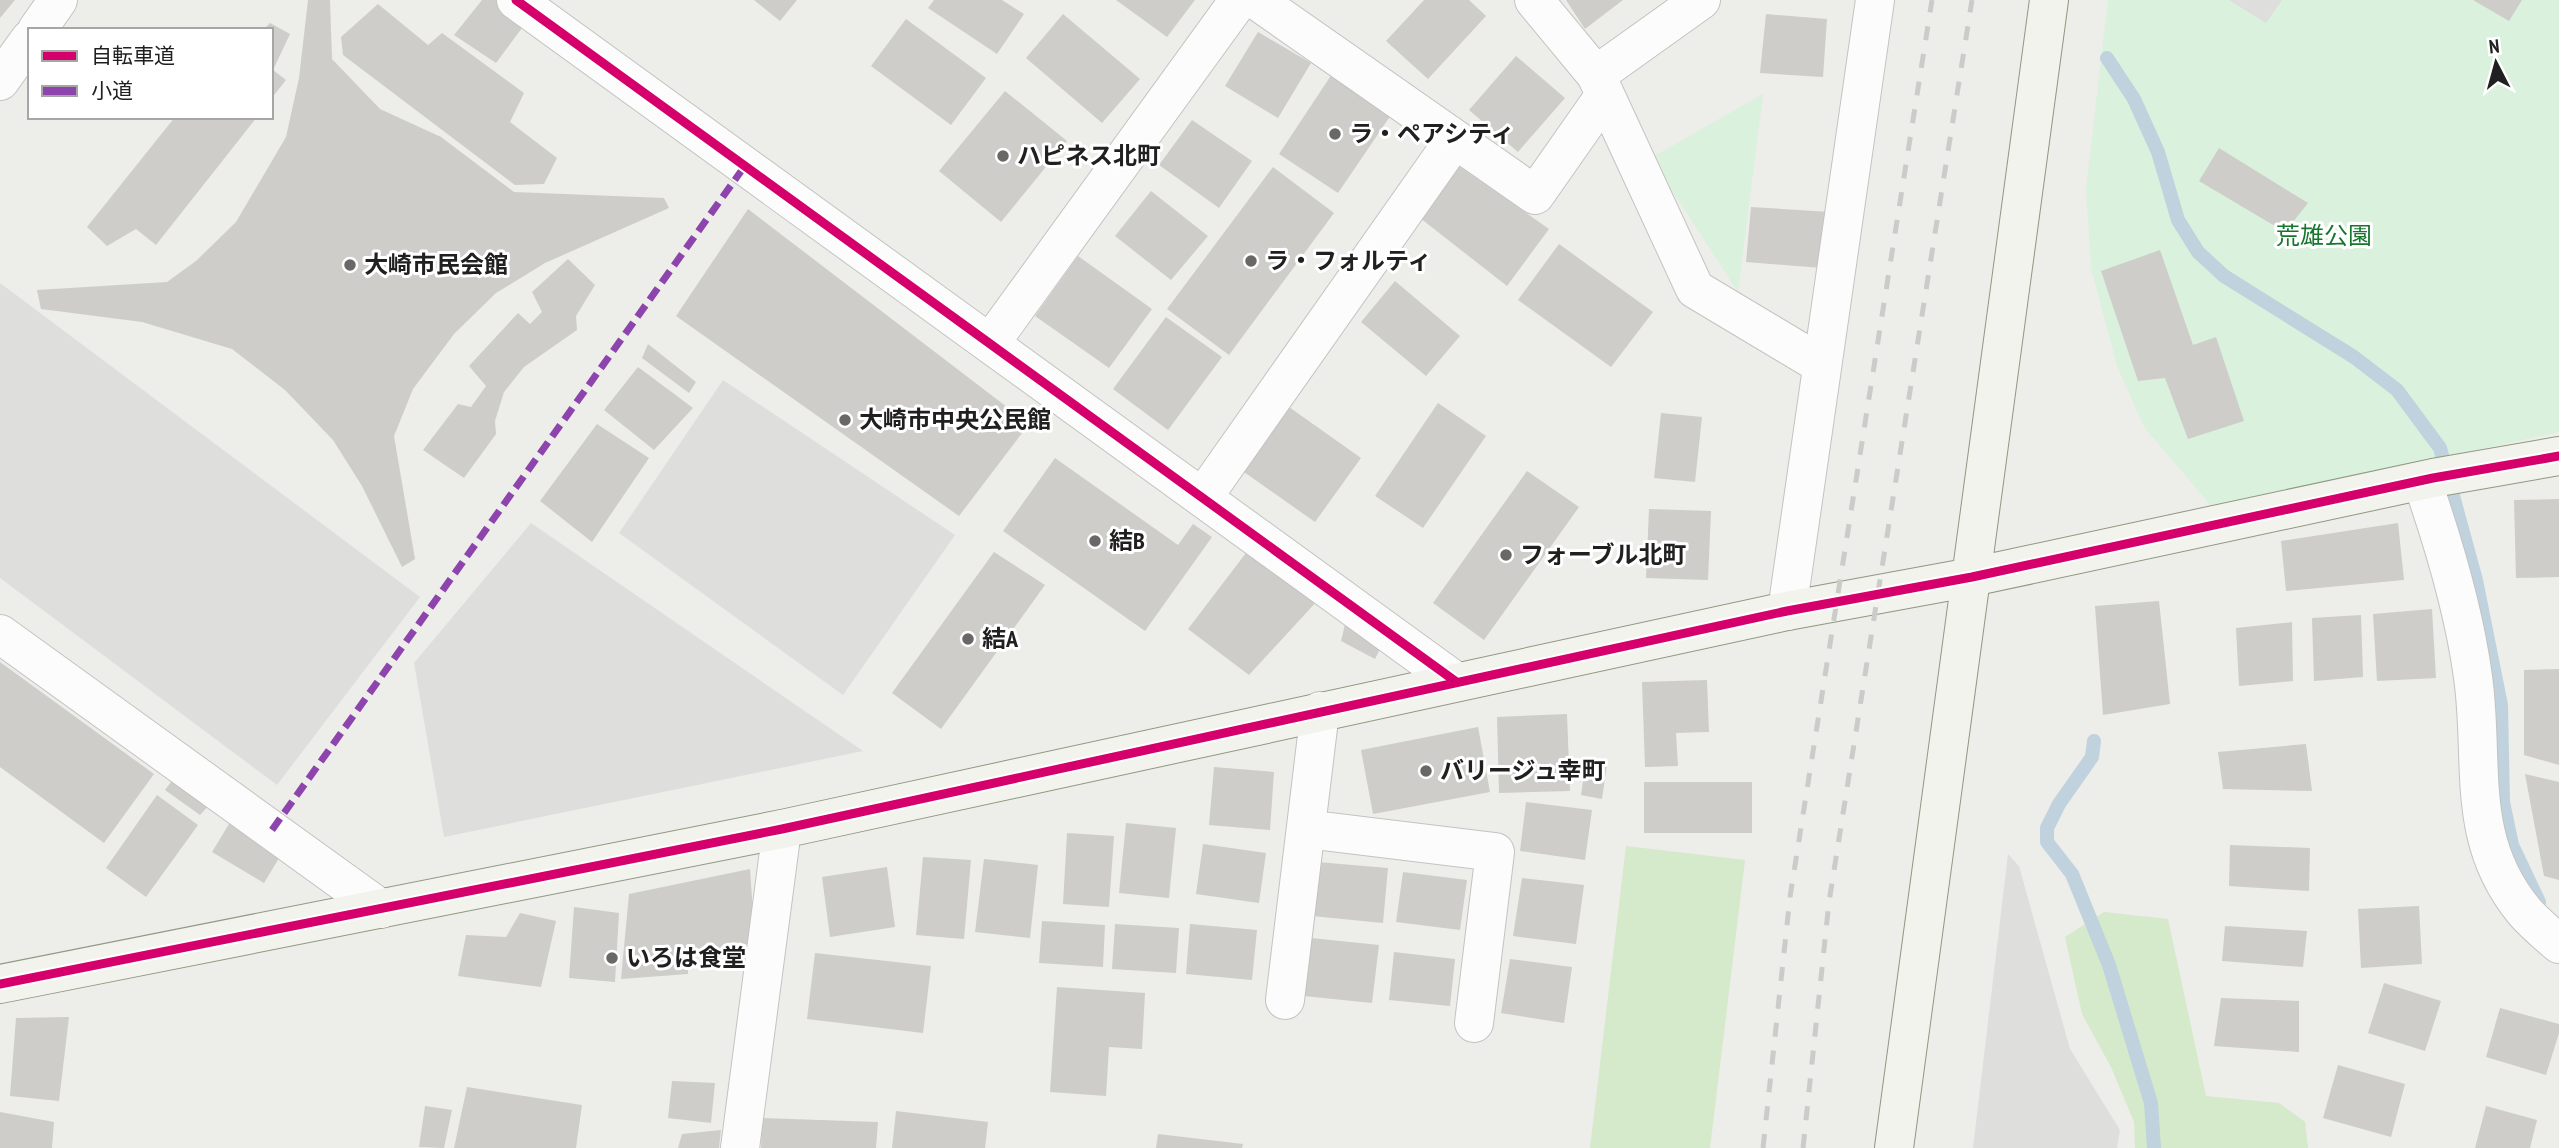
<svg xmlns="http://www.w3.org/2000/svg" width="2559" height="1148" viewBox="0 0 2559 1148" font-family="'PT Sans Narrow','Noto Sans JP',sans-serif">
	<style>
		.grass { fill: #d5e9cb }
		.park { fill: #d9f1dd }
		.parking { fill: #dededc }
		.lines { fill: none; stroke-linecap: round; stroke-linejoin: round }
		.stream { stroke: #c0d2de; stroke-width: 14 }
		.building { fill: #cecdca }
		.street-casing { stroke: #c3c3c1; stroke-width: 40 }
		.secondary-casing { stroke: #919782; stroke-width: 40 }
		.street { stroke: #fcfcfc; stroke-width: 38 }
		.secondary { stroke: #f1f3ec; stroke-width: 38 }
		.rail { stroke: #cbcbca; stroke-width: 5; stroke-dasharray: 14 14; stroke-linecap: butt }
		.quiet { stroke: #8e44ad; stroke-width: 7; stroke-dasharray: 14 7; stroke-linecap: butt }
		.cycleway-casing { stroke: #fff; stroke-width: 13 }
		.cycleway { stroke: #d6006c; stroke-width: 9 }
		.poi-dot { fill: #686866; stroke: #fff; stroke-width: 2.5 }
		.labels { text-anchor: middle; stroke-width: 6; stroke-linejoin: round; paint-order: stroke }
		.poi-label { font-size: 24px; font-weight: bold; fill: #202020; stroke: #fff; text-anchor: start }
		.park-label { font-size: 24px; fill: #16762e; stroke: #fff }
	</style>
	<rect width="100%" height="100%" fill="#edede9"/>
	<!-- grass -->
	<path class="grass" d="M1626 846 1745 860 1710 1148H1590Z
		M2104 912 2168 919 2206 1096 2279 1103 2305 1122 2308 1148H2135L2134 1122 2111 1067 2082 1014 2065 937Z"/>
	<!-- park -->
	<path class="park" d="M2108 0H2559V432L2212 507 2144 427 2117 366 2091 268 2086 189Z
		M1763 94 1738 292 1651 158Z"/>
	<!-- parking -->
	<path class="parking" d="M2229 0H2282L2266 23Z
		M0 283 420 597 277 785 0 578Z
		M723 380 955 535 843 695 619 533Z
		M531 523 863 751 444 837 414 663Z
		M2008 854 2019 866 2070 1049 2120 1130 2117 1148H1973Z"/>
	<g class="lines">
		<!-- stream -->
		<path class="stream" d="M2107 58 2134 99 2158 152 2178 220 2198 252 2224 276 2354 357 2397 390 2440 448 2476 580 2501 705 2503 802 2512 845 2539 902
			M2094 741 2092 757 2059 804 2047 828V842L2072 874 2109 965 2151 1103 2154 1148"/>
	</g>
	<!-- building -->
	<path class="building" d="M0 0H15L0 18Z
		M308 0H330L332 59 380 109 441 137 514 192 664 198 669 208 545 263 496 293 454 334 413 389 394 436 415 559 402 567 362 486 333 440 285 390 232 349 142 322 41 309 37 290 167 282 196 261 236 222 286 137 299 78Z
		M482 0H496L525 24 496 63 454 35Z
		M754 0H797L780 21Z
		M934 0H1002L1024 14 997 54 928 8Z
		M1116 0H1195L1167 37Z
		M1424 0H1469L1486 16 1428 79 1386 41Z
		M1566 0H1623L1585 29Z
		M2473 0H2522L2509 21Z
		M378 4 428 45 442 33 524 93 510 122 557 158 544 184 515 185 343 55 341 37Z
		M1063 14 1140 79 1102 123 1026 58Z
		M1766 14 1827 19 1823 77 1760 73Z
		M906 19 986 78 951 125 871 66Z
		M270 23 290 34 273 70 286 80 271 99V30H263Z
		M1258 32 1311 63 1278 118 1225 86Z
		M1516 56 1565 98 1518 152 1469 110Z
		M1332 74 1391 115 1338 193 1279 154Z
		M1005 91 1067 141 1001 222 939 171Z
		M175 117H257L156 245 136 229 107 246 87 227Z
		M1192 120 1252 161 1219 208 1159 165Z
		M2219 148 2308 203 2285 232 2199 181Z
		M1457 165 1549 229 1507 286 1420 218Z
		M1273 167 1334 213 1229 355 1167 309Z
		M1151 191 1208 236 1171 280 1115 236Z
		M1751 207 1830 212 1822 268 1746 262Z
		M748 209 1029 424 959 516 676 316Z
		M1559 244 1653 312 1611 367 1518 300Z
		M2160 250 2193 345 2216 337 2244 421 2188 439 2165 378 2138 381 2101 271Z
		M1078 256 1152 309 1109 368 1035 316Z
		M568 259 595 285 576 316 577 330 524 367 504 392 495 421 496 434 464 478 423 450 458 404 471 407 486 386 469 366 518 313 530 324 542 312 532 292Z
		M1395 281 1460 336 1426 376 1361 322Z
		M1166 317 1222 357 1168 430 1113 389Z
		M648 344 696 382 689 393 642 358Z
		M638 367 693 408 654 450 604 410Z
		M1438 403 1486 436 1423 528 1375 496Z
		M1289 407 1361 458 1315 522 1244 472Z
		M1661 413 1702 417 1695 482 1654 478Z
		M597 424 649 458 592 542 540 501Z
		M1055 458 1178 545 1193 524 1212 537 1145 631 1003 531Z
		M1527 471 1579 507 1484 640 1433 603Z
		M2559 499V577L2516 578 2514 500Z
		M1649 509 1711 511 1708 580 1646 578Z
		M2398 523 2404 580 2286 591 2281 541Z
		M1249 549 1318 600 1249 675 1188 629Z
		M994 552 1045 585 941 729 892 693Z
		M2159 601 2170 704 2103 715 2095 606Z
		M2432 609 2436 678 2377 681 2373 614Z
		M2361 615 2363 677 2314 681 2312 618Z
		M1347 616 1384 641 1375 659 1341 641Z
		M2292 622 2293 681 2239 686 2236 628Z
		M0 662 154 774 104 843 0 767Z
		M2559 669V765L2524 755V670Z
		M1707 680 1709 732 1676 733 1678 766 1645 767 1642 682Z
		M1567 714 1570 791 1499 793 1497 717Z
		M1478 727 1490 792 1373 814 1361 750Z
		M2306 744 2312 791 2223 789 2218 752Z
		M1586 760 1607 764 1602 799 1581 795Z
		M1214 767 1274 772 1270 830 1209 825Z
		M177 774 213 801 200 815 165 790Z
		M2525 774 2559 782V880L2544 876Z
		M1644 782H1752V833H1644Z
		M157 795 198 825 146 897 106 868Z
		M1526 802 1592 810 1585 860 1520 851Z
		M232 819 284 850 264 883 212 852Z
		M1126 823 1176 828 1169 898 1119 893Z
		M1067 833 1114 836 1109 907 1063 904Z
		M1203 844 1266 853 1259 903 1196 894Z
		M2230 845 2310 848 2309 891 2229 886Z
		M923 857 971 860 964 939 916 935Z
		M984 859 1038 865 1030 938 975 932Z
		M1317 862 1388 868 1383 923 1312 916Z
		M887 867 895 927 830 937 822 877Z
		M750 869 755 942 688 958V974L621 979 629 894Z
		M1403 872 1467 880 1460 930 1396 922Z
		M1522 878 1584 885 1576 944 1513 936Z
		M2419 906 2422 964 2361 968 2358 909Z
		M574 907 619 913 615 982 569 978Z
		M520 913 556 921 541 987 458 976 466 935 506 937Z
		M1042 921 1105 925 1103 967 1039 963Z
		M1115 924 1179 928 1176 973 1112 969Z
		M1190 924 1257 930 1252 980 1186 974Z
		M2225 926 2307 931 2303 967 2222 961Z
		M1311 938 1379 945 1372 1003 1304 996Z
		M1394 952 1455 959 1450 1006 1389 1000Z
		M815 953 931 966 923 1033 807 1019Z
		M1510 959 1572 967 1564 1023 1501 1013Z
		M2384 983 2441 1001 2425 1051 2368 1033Z
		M1057 987 1145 993 1142 1049 1109 1047 1106 1096 1050 1092Z
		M2221 998 2299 1001V1052L2214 1046Z
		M2500 1008 2559 1024V1033L2546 1075 2486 1057Z
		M69 1017 59 1101 10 1096 16 1018Z
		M2338 1065 2405 1084 2391 1137 2323 1118Z
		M672 1081 715 1083 711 1123 668 1118Z
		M467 1087 582 1105 576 1148H454Z
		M425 1106 452 1110 444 1148 419 1147Z
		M2486 1106 2537 1120 2530 1148H2475Z
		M896 1111 988 1122 985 1148H892Z
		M0 1112 54 1122 52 1148H0Z
		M762 1118 878 1122 876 1148H761Z
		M721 1130 719 1148H678L682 1134Z
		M1158 1134 1243 1144 1242 1148H1156Z"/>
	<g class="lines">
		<!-- street casing -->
		<g class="street-casing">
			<path id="street" d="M516 0C828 228 1143 453 1455 681
				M1256 0 1535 195 1605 95
				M1534 0 1596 75 1695 289 1822 365
				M37 30 58 0
				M1596 75 1701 0
				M0 81 30 39
				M991 342 1239 0
				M2422 481C2444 544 2464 610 2473 677 2485 762 2464 838 2524 911 2534 923 2548 934 2559 944
				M1203 497 1455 139
				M1787 611 1875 0
				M0 634 381 909
				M1306 829 1495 852 1474 1023
				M1285 1000 1320 711
				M740 1148 782 829"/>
		</g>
		<!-- secondary casing -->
		<g class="secondary-casing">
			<path id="secondary" d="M0 984 782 829 1787 611 1972 577 2433 478 2559 456
				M1894 1148 2049 0"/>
		</g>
		<!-- street -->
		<use href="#street" class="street"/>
		<!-- secondary -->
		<use href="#secondary" class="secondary"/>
		<!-- rail -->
		<path class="rail" d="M1763 1148 1790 897 1932 0
			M1803 1148 1829 902 1972 0"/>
		<!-- quiet -->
		<path class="quiet" d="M272 830 744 167"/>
		<!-- cycleway casing -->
		<g class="cycleway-casing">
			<path id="cycleway" d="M516 0C828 228 1143 453 1455 681
				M0 984 782 829 1787 611 1972 577 2433 478 2559 456"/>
		</g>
		<!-- cycleway -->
		<use href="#cycleway" class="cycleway"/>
	</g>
	<!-- markers -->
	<g class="poi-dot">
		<circle cx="1335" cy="134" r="7"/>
		<circle cx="1003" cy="156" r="7"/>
		<circle cx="1251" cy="261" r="7"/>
		<circle cx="350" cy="265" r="7"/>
		<circle cx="845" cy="420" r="7"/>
		<circle cx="1095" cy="541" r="7"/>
		<circle cx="1506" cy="555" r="7"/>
		<circle cx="968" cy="639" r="7"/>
		<circle cx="1426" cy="771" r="7"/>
		<circle cx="612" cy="958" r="7"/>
	</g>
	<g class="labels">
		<!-- poi labels -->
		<g class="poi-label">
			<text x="1349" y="142">ラ・ペアシティ</text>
			<text x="1017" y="164">ハピネス北町</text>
			<text x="1265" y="269">ラ・フォルティ</text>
			<text x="364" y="273">大崎市民会館</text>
			<text x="859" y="428">大崎市中央公民館</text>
			<text x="1109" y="549">結B</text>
			<text x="1520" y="563">フォーブル北町</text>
			<text x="982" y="647">結A</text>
			<text x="1440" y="779">バリージュ幸町</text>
			<text x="626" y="966">いろは食堂</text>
		</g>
		<!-- park labels -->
		<g class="park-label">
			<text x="2324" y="244">荒雄公園</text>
		</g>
	</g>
	<!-- legend -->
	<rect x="28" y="28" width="245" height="91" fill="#ffffff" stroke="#a6a6a6" stroke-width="2"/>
	<rect x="42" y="51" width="35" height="10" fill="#d6006c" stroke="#a6a6a6" stroke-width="2"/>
	<text x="91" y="63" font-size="21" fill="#202020">自転車道</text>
	<rect x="42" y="86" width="35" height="10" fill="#8e44ad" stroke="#a6a6a6" stroke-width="2"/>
	<text x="91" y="98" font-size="21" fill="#202020">小道</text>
	<!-- north arrow -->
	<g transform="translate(2496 63) rotate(354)" stroke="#ffffff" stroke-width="5" paint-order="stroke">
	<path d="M0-5L12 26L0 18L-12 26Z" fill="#202020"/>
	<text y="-10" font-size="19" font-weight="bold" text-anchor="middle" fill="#202020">N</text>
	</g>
</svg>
